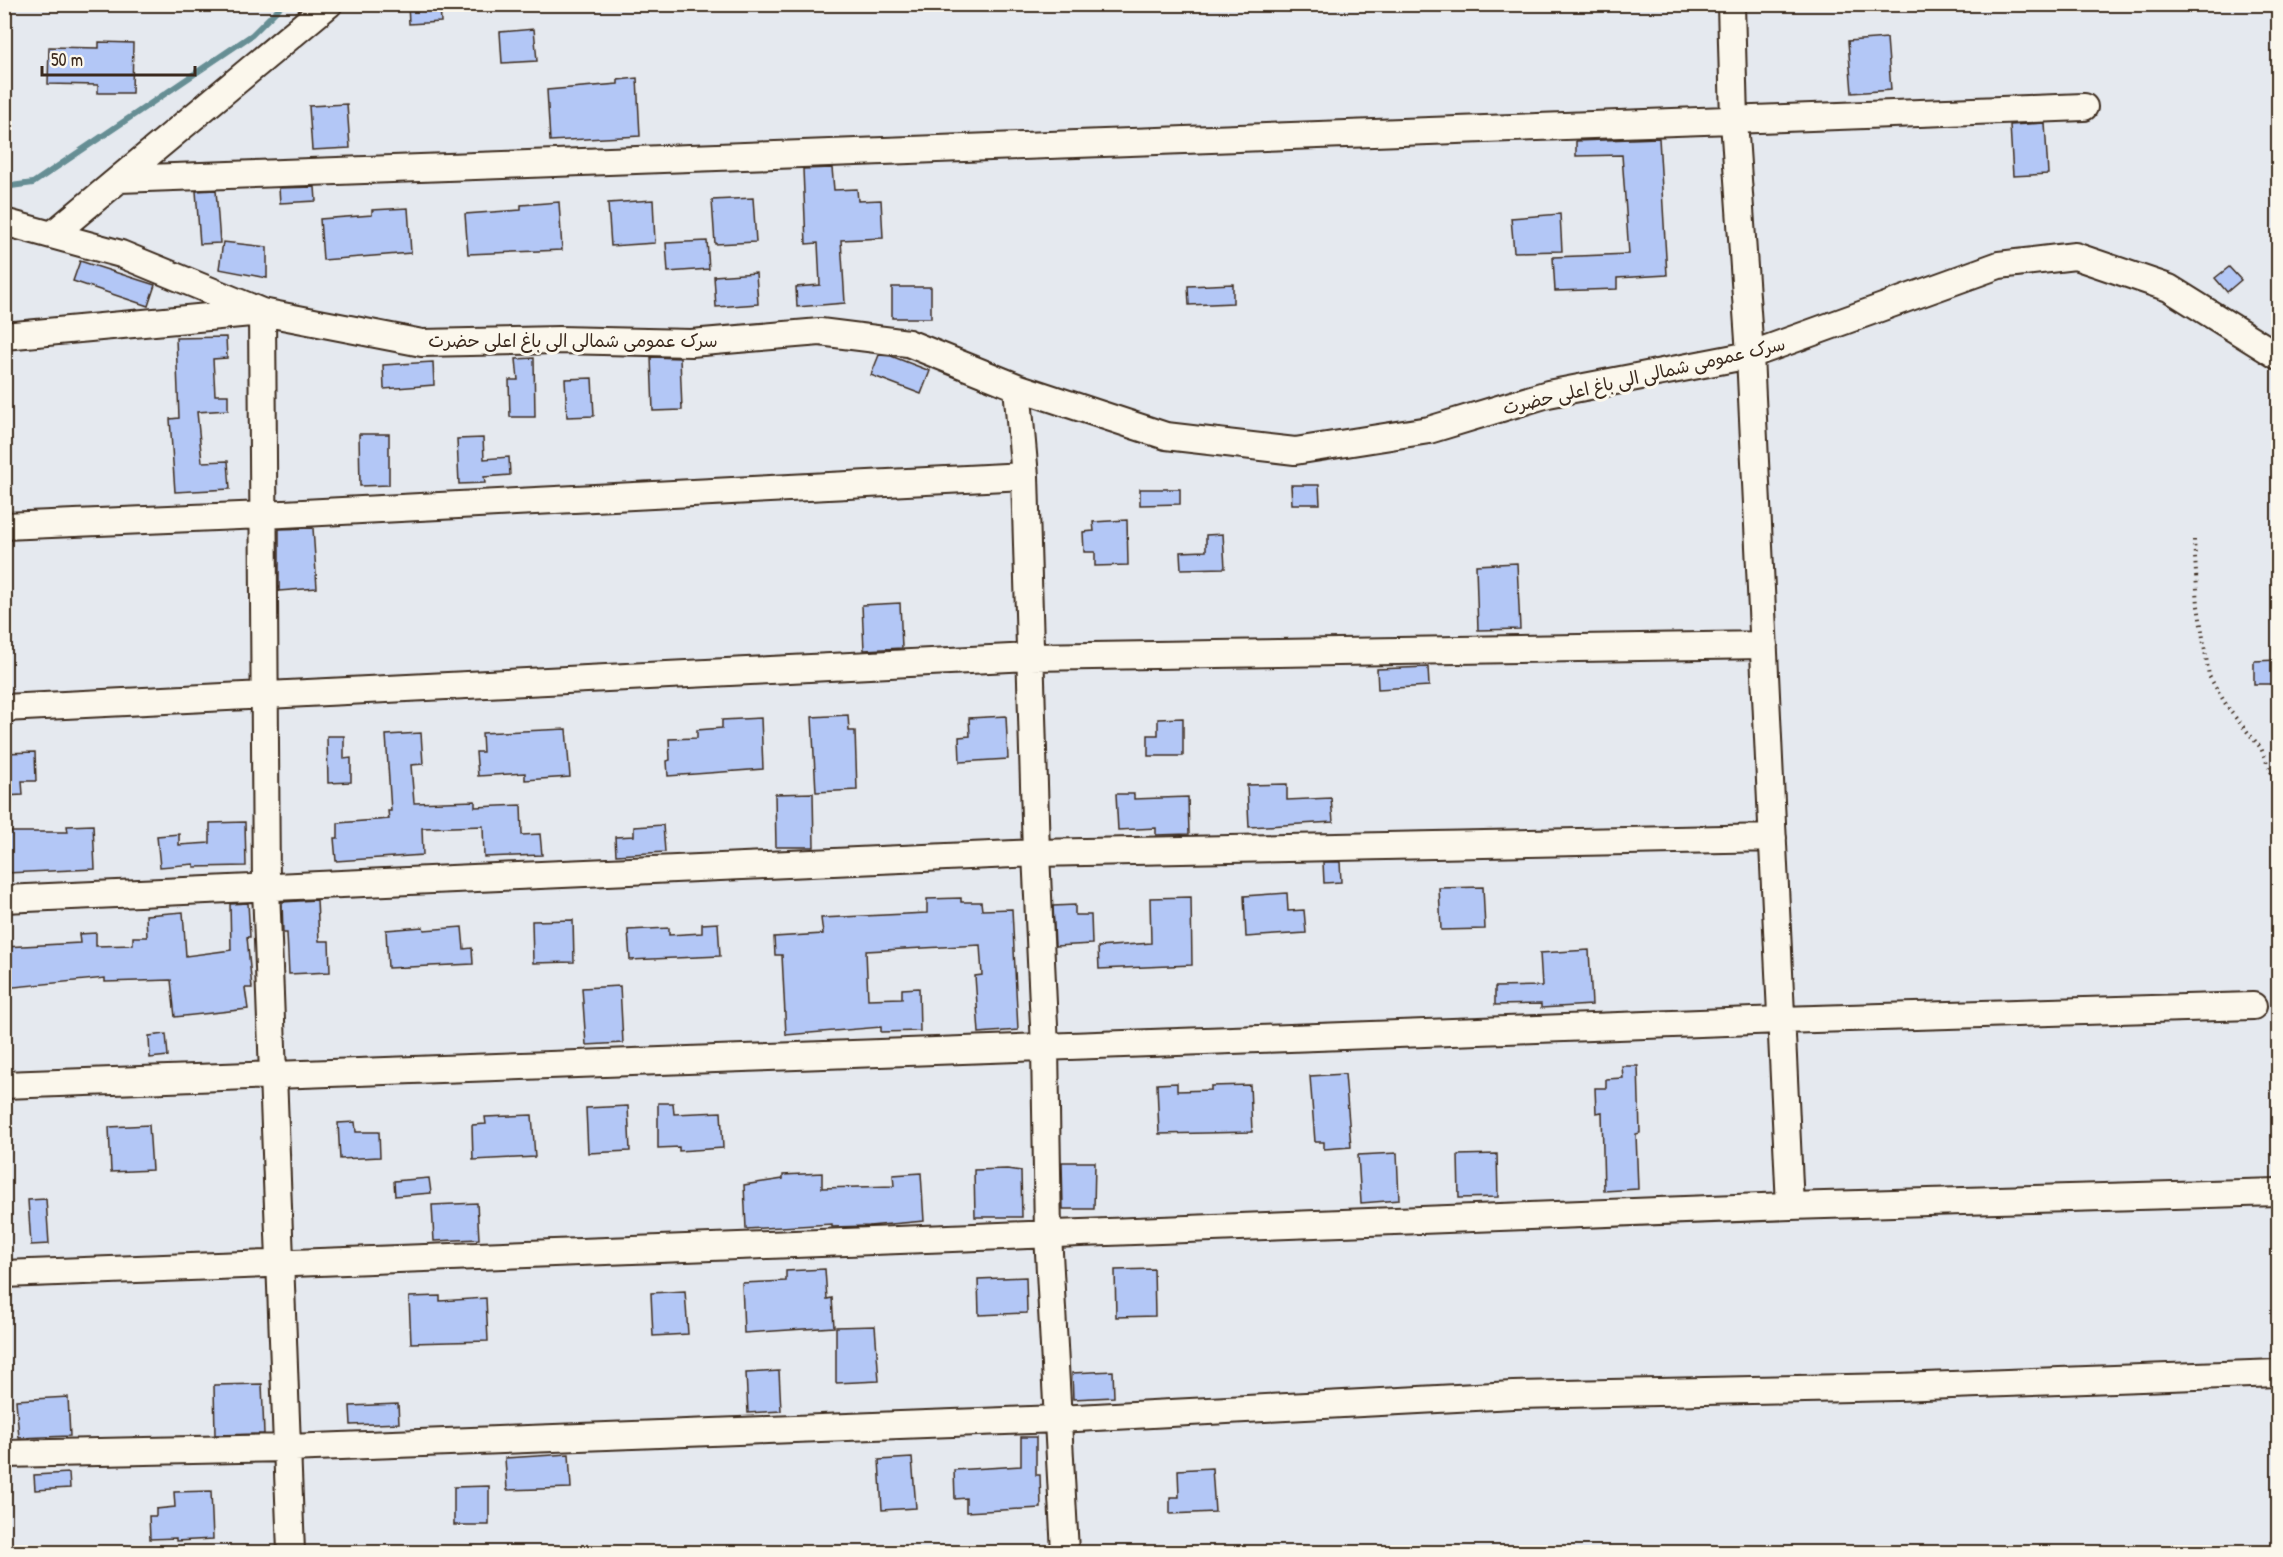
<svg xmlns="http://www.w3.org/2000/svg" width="2283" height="1557" viewBox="0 0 2283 1557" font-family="'Patrick Hand','Playpen Sans Arabic',sans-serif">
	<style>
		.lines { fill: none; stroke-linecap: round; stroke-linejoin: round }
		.stream { stroke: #668e94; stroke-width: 6 }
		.building { fill: #b3c7f6; stroke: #3b2a1e; stroke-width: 1.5 }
		.minor-casing { stroke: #3b2a1e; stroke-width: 30 }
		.path { stroke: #3b2a1e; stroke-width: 4; stroke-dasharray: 1.5 4.5; stroke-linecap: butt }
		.minor { stroke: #fbf7ec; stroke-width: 26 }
		.labels { text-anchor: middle; stroke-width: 6; stroke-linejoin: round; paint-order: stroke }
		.street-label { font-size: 18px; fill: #3b2a1e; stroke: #fbf7ec }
	</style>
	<rect width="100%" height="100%" fill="#e5e9ef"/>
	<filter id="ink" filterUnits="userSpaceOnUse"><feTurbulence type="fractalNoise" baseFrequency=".0167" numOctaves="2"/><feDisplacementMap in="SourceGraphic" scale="12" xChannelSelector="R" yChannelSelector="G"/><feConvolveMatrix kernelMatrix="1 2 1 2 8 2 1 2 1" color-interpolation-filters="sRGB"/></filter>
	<g filter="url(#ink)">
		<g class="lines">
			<!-- stream -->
			<path class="stream" d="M4 187 33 183 252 35 283 4"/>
		</g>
		<!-- building -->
		<path class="building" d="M408 4H440L441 22 409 24Z
			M534 29 537 61 502 63 500 32Z
			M1887 38 1891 90 1852 93 1848 41Z
			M99 42 133 43 132 93H98V85L48 84 49 47 99 48Z
			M637 78 640 136 550 141 547 90 618 84V80Z
			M347 104 350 148 312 150 309 106Z
			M2045 123 2048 174 2013 176 2010 125Z
			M1659 138 1667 275 1617 278V289L1555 291 1553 257 1629 254 1622 155 1576 156V141Z
			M832 168 834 190 857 189 858 201 881 200 883 238 841 240 845 303 797 307 796 287 820 285 818 243 806 244 803 169Z
			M315 187 316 201 280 203 279 188Z
			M216 190 220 243 200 244 196 191Z
			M753 198 756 242 715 244 712 200Z
			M653 200 655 243 611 246 608 203Z
			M559 202 562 250 468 254 465 214 521 210V205Z
			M408 208 411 253 323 260 320 219 372 215V210Z
			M1560 214 1562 251 1514 252 1511 218Z
			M707 241 709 269 668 272 666 243Z
			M223 242 267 247V278L219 269Z
			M80 261 155 285 148 306 73 281Z
			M2229 267 2241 280 2227 292 2215 278Z
			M756 273 758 304 716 307 714 276Z
			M1233 284V303L1189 305 1188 286Z
			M892 287H931V318H892Z
			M226 337 227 358 213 359 215 395H228V410L197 412 202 462 228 461 230 489 175 492 170 419 179 418 176 338Z
			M879 355 891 356 930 371 921 394 871 375Z
			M651 357 680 358 682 410 653 411Z
			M534 358 535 417H510L509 380H518L516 359Z
			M433 362 434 385 384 389 383 365Z
			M592 378 594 416 567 417 565 379Z
			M359 434H389V485L360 486Z
			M483 438 484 459 509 457 510 475 484 477 485 483 459 484 457 439Z
			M1291 485H1319L1320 504H1292Z
			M1140 489H1180V504L1140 505Z
			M1127 520 1128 565 1095 566V552H1084L1083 532 1094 531 1093 522Z
			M313 528 317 588 279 591V529Z
			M1223 534 1225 568 1181 569 1180 552 1206 551V535Z
			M1517 563 1520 629 1478 630 1476 565Z
			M900 603 902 648 864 650 862 605Z
			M2278 660V684H2254V661Z
			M1428 667 1429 686 1378 689 1377 669Z
			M848 715 849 731H855L857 790 816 792 812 717Z
			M1006 716 1008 759 960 762 959 737 970 736 969 718Z
			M761 718 763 769 668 776 667 761 670 760 669 739 697 738V730L722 728V720Z
			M1183 718V756H1148V735H1158V719Z
			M566 729 570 777 525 780V773L478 776 476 752H483L482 733Z
			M421 733 423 764 411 765 414 803 475 801V807L521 805 522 835 540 834 542 855 484 857 483 826 422 828 423 855 336 861 334 838H338V823L389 819 388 811H391L386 735Z
			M327 736H344V759L351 758V782L328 783Z
			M35 752 36 781H22L23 795 4 796V753Z
			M1287 784V800L1331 798 1333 822 1249 827 1247 785Z
			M813 793 814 847H776L775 794Z
			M1116 794H1134V799L1188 797 1189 834 1156 835V828L1118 830Z
			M245 822 246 866 194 867V864L160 867 157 836 179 834V845L210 843V823Z
			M93 825 95 869 6 873 5 832H68L67 826Z
			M663 825 665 852 616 855 615 837 634 836V827Z
			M1323 862H1340L1341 882 1324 883Z
			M1483 887 1485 929 1441 930 1439 888Z
			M1287 893 1288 911 1304 910 1306 933 1246 937 1244 896Z
			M1191 897 1192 965 1099 969 1098 947 1151 943 1150 898Z
			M961 898V902H981L982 910 1012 909 1018 1030 979 1033 975 976 982 975 980 945 866 951 868 999 902 998V989L919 988 920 1031 881 1032V1027L786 1035 782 955H775L774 937 823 934 821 918 927 913V899Z
			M317 900 319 941H329L330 972 289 974 287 933H283L282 902Z
			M248 903 250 937H247L252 988H245L248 1009 175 1017 171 980 105 982V978L4 988V947L80 943 79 934 96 933V946L133 945V937H147L146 915 183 912 186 956 231 950 230 904Z
			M1075 905V915H1091L1092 944 1055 946 1053 906Z
			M573 920 574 962 533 963 532 921Z
			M718 923 720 956 630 960 628 930 669 928V935L702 933V924Z
			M423 927 424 930 462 927 464 949 472 948 473 964 388 968 386 930Z
			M1589 950 1592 1005 1541 1008V1004L1495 1005V987L1542 986 1540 953Z
			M620 986 623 1043 586 1045 582 988Z
			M166 1034 168 1056 150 1058 149 1036Z
			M1622 1066H1638L1640 1133 1636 1134 1638 1189 1604 1191 1602 1112 1596 1113 1595 1088H1606V1079L1623 1078Z
			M1345 1074 1351 1147 1324 1149V1142H1315L1310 1076Z
			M1177 1083V1091L1211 1090V1086L1250 1085 1252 1132 1159 1134 1157 1084Z
			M658 1103H673L674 1114 721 1112 723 1148 679 1151V1147L658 1148Z
			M628 1106 630 1151 588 1153 586 1108Z
			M532 1115 535 1157 473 1160 472 1125 486 1124 485 1117Z
			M355 1122 356 1132H379L380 1157 340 1159 338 1123Z
			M149 1125 152 1170 111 1172 109 1127Z
			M1397 1153 1399 1200 1361 1203 1358 1155Z
			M1497 1154 1498 1197 1459 1198 1458 1155Z
			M1062 1162H1095L1094 1209H1063Z
			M1007 1169 1021 1171 1022 1217H975L974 1170Z
			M822 1173V1188L894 1186 893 1175 921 1173 924 1221 869 1226 832 1227V1224L746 1229 744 1185 783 1179V1175Z
			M429 1178 431 1193 395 1196 394 1181Z
			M46 1199 49 1244 31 1245 28 1200Z
			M477 1203 479 1239 434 1241 432 1205Z
			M825 1269 827 1299 832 1298 834 1327 744 1333 742 1283 786 1281V1271Z
			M1154 1269 1155 1316 1116 1317 1115 1270Z
			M1026 1277 1027 1313 979 1315 978 1279Z
			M685 1291 688 1334 653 1336 651 1293Z
			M440 1296V1301L486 1298 488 1341 411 1343 409 1297Z
			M875 1326 879 1381 836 1383V1327Z
			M779 1371 781 1411 748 1413 746 1373Z
			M1113 1371 1114 1397 1073 1399 1072 1373Z
			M262 1384 264 1434 215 1435 214 1385Z
			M68 1397 70 1436 19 1438 16 1400Z
			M398 1404 399 1423 351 1425 350 1406Z
			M1021 1437H1036V1475H1040L1041 1508 966 1512V1498L955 1499 954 1470 1021 1466Z
			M569 1454 571 1488 507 1490 505 1458Z
			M912 1458 916 1508 882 1510 879 1460Z
			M1212 1468 1215 1512 1170 1514V1497H1179L1178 1470Z
			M69 1473 70 1488 35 1490 34 1475Z
			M489 1486V1525H454V1487Z
			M211 1491 213 1539 176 1541V1538L150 1539 149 1516H156V1509L175 1507 174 1492Z"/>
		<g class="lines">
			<!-- minor casing -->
			<g class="minor-casing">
				<path id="minor" d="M1731 4 1734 121 1750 355 1790 1206
					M119 179 329 4
					M4 222 121 254 262 312 422 343 559 340 691 343 820 332 908 343 1017 387 1166 436 1295 451 1429 430 1548 394 1750 355 1999 265 2075 256 2169 288 2278 356
					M52 235 119 179 2084 107
					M4 336 262 312 266 888 291 1552
					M1017 387 1025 476 1036 853 1045 1047 1048 1234 1065 1552
					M4 526 264 515 1025 476
					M4 708 1030 657 1764 645
					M4 899 1036 853 1773 838
					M4 1085 1781 1020 2253 1006
					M4 1274 1790 1206 2278 1192
					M4 1454 288 1448 1058 1419 1513 1395 1897 1387 2278 1373"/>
			</g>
			<!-- path -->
			<path class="path" d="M2194 540 2198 606 2209 676 2230 711 2261 748 2278 790"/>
			<!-- minor -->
			<use href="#minor" class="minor"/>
		</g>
	</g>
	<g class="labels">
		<!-- street labels -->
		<g class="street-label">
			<text x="573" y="347">سرک عمومی شمالی الی باغ اعلی حضرت</text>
			<text transform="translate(1644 376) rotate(-13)" y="6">سرک عمومی شمالی الی باغ اعلی حضرت</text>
		</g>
	</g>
	<!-- margin -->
	<rect width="2283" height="1557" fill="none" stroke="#fbf7ec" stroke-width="24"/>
	<rect x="12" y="12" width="2259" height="1533" fill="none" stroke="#3b2a1e" stroke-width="2" filter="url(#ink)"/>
	<!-- scale -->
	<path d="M42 66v9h153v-9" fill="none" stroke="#3b2a1e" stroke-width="3"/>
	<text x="51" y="66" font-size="18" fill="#3b2a1e" stroke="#fbf7ec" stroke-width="4.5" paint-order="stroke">50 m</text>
</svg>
